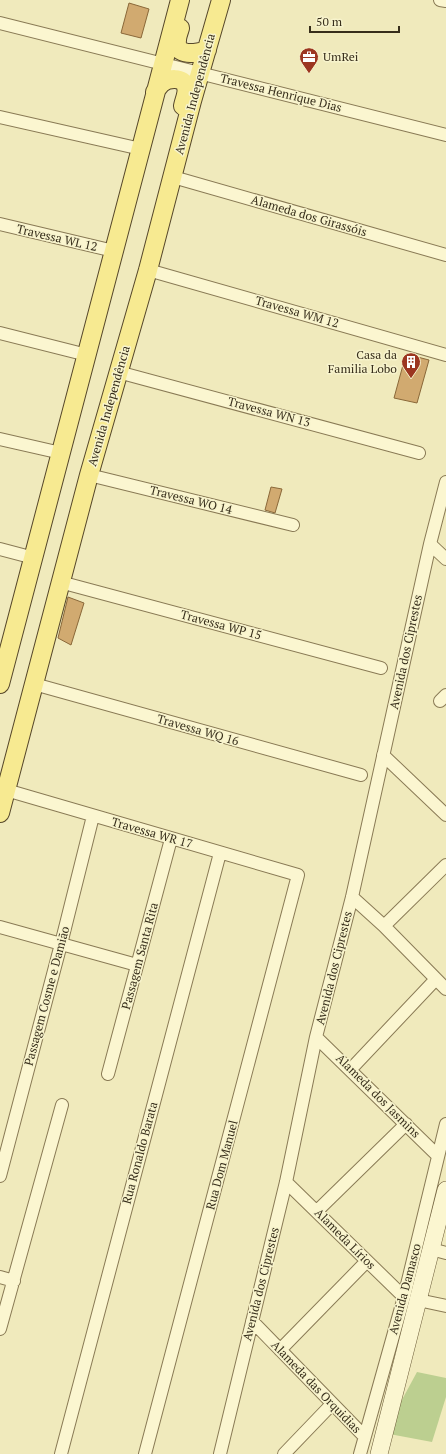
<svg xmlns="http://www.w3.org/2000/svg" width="446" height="1454" viewBox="0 0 446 1454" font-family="'PT Serif',serif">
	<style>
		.green { fill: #bccf90 }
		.building { fill: #d1aa70; stroke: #8a6839 }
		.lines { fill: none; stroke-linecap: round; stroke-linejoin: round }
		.street-casing { stroke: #897a55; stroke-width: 14 }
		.secondary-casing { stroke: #6b5b38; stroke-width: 18 }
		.primary-casing { stroke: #56472a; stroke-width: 20 }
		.street { stroke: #fbf6d0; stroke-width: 12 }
		.secondary { stroke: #fbf6d0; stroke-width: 17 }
		.primary { stroke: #f7ea91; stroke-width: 18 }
		.labels { text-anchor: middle; stroke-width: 3; stroke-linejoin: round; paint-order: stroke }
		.poi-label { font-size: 12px; fill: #372e1b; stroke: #f7f3cc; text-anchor: start }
		.street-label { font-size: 12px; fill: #372e1b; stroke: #f7f3cc }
	</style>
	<rect width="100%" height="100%" fill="#f0eabc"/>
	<!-- green -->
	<path class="green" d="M417 1372 446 1378V1397L432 1442 384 1433Z"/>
	<!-- building -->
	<path class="building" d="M129 3 149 9 141 38 121 33Z
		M406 354 429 360 417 403 394 398Z
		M271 487 282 489 275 513 265 510Z
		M68 597 84 603 71 645 58 638Z"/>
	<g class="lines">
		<!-- street casing -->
		<g class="street-casing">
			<path id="street" d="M440 0 446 1
				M0 23 446 135
				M0 117 141 149
				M173 177 446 255
				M0 224 114 251
				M148 270 446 355
				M0 333 87 355
				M118 372 419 453
				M0 439 61 453
				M89 475 293 525
				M430 544 446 559
				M0 549 34 558
				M60 582 381 668
				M34 684 361 775
				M440 701 446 695
				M383 755 446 815
				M6 790 298 875 145 1454
				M352 897 384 926 446 989
				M384 926 446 865
				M0 927 137 965
				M316 1037 438 1156
				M351 1069 436 979
				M108 1074 171 839
				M0 1176 61 944 93 816
				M286 1182 404 1297
				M317 1211 406 1124
				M431 1249 446 1253
				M0 1277 14 1281
				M418 1300 446 1306
				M252 1321 364 1436
				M0 1329 62 1105
				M280 1350 367 1261
				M61 1454 220 853
				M220 1454 286 1182 316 1037 352 897 430 544 446 482
				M284 1454 332 1404
				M360 1454 404 1297 446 1124"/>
		</g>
		<!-- secondary casing -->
		<g class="secondary-casing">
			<path id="secondary" d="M379 1454 446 1190"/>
		</g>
		<!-- primary casing -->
		<g class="primary-casing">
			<path id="primary" d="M180 28C179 32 177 36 177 40 175 58 197 53 207 50
				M155 92C157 89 159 86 161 84 167 78 184 76 186 87 188 93 184 100 183 106
				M0 684 180 0
				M0 813 89 475 148 270 192 101 221 0"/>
		</g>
		<!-- street -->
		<use href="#street" class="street"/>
		<!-- secondary -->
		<use href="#secondary" class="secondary"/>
		<!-- primary -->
		<use href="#primary" class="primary"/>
	</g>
	<!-- icons -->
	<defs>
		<g id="office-pin" transform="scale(1)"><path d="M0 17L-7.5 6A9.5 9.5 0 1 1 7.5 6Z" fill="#9c3621" stroke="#f7f3cc"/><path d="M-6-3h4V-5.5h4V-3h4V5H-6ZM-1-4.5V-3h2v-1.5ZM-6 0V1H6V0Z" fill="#fff"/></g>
		<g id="building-pin" transform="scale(1)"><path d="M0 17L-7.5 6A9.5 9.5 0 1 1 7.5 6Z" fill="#9c3621" stroke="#f7f3cc"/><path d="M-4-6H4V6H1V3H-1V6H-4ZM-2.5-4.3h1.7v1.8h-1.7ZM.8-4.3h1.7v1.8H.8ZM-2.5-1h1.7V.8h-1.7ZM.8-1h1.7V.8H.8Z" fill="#fff"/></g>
	</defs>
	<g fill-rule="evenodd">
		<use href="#office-pin" x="309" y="57"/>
		<use href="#building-pin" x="411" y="362"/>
	</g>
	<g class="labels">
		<!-- poi labels -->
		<g class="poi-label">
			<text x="323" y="61">UmRei</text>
			<text x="397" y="359" text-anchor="end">Casa da<tspan x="397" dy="14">Familia Lobo</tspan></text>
		</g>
		<!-- street labels -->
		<g class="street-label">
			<text transform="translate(281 93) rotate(14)" y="4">Travessa Henrique Dias</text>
			<text transform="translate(195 94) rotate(-75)" y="4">Avenida Independência</text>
			<text transform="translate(309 216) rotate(16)" y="4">Alameda dos Girassóis</text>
			<text transform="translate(57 238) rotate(13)" y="4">Travessa WL 12</text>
			<text transform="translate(297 312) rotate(16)" y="4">Travessa WM 12</text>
			<text transform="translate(109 406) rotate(-74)" y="4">Avenida Independência</text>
			<text transform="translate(269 412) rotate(15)" y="4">Travessa WN 13</text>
			<text transform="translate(191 500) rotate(14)" y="4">Travessa WO 14</text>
			<text transform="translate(221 625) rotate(15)" y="4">Travessa WP 15</text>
			<text transform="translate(406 652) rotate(-78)" y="4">Avenida dos Ciprestes</text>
			<text transform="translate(198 730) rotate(16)" y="4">Travessa WQ 16</text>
			<text transform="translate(152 833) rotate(16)" y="4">Travessa WR 17</text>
			<text transform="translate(140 956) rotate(-75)" y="4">Passagem Santa Rita</text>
			<text transform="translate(334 968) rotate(-76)" y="4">Avenida dos Ciprestes</text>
			<text transform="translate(47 996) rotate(-75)" y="4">Passagem Cosme e Damião</text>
			<text transform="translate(378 1096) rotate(45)" y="4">Alameda dos Jasmins</text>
			<text transform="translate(140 1153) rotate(-75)" y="4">Rua Ronaldo Barata</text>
			<text transform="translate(222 1165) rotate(-75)" y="4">Rua Dom Manuel</text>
			<text transform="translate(345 1239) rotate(45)" y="4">Alameda Lírios</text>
			<text transform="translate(261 1284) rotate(-76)" y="4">Avenida dos Ciprestes</text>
			<text transform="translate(405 1289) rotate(-75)" y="4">Avenida Damasco</text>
			<text transform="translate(316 1387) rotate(46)" y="4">Alameda das Orquidias</text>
		</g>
	</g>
	<!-- scale -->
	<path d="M310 26v6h89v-6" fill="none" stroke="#372e1b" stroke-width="2"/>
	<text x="316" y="26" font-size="12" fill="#372e1b" stroke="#f7f3cc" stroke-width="3" paint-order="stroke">50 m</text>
</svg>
